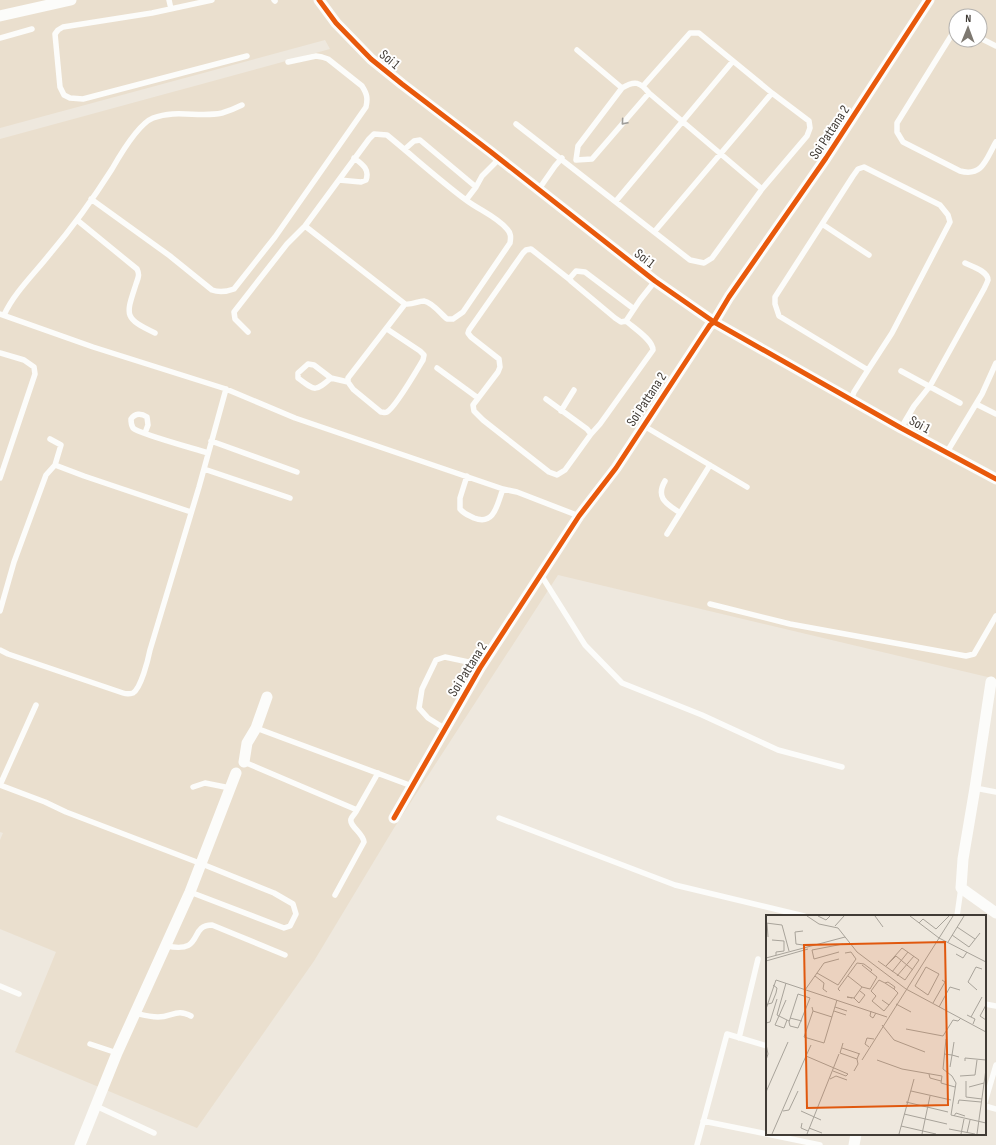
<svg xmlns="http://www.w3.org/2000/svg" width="996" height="1145" viewBox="0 0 996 1145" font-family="'Sofia Sans Condensed',sans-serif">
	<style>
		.built { fill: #eadfce; fill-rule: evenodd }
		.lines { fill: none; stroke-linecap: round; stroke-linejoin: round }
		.lane { stroke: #fcfcfa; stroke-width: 5.5 }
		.street { stroke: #fcfcfa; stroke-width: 11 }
		.cycleway-casing { stroke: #fff; stroke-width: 8 }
		.cycleway { stroke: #e8590c; stroke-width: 5 }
		.oneway { stroke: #9e9c98 }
		.labels { text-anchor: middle; stroke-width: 4; stroke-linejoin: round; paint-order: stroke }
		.street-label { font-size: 14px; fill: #403b35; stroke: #fff }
		.inset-road { fill: none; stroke: #a8a39a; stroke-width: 1 }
		.view { fill: #e0580e; fill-opacity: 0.15; stroke: #e0580e; stroke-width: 2 }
		.inset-edge { fill: none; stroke: #403b35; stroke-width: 2 }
	</style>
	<rect width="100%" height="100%" fill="#eee8de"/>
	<!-- built -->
	<path class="built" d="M0 0H996V679L558 575 394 828 314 961 197 1128 15 1052 56 952 0 929V840L3 833 0 832V139L330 49 325 40 0 128ZM956 16H980V40H956Z"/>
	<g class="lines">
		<!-- lane -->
		<path class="lane" d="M169 0 171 9
			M212 0 152 13 63 27 58 30 55 34 60 87 64 95 70 98 83 99 247 56
			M274 0 275 1
			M956 35 951 36 897 123V132L903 142 960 171C983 177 986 159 996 142
			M0 38 32 29
			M980 38 996 46
			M577 50 622 88
			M649 93 592 159 576 160 578 146 622 88C635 80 640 82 649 93L762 189
			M516 124 690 260 704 263 712 258 762 189 807 136 810 128 809 121 772 93 699 33H690L643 86
			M405 149 414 141 420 140 476 187 466 200
			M864 167 940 205 948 215 950 222 892 333 868 370 779 316 775 304V297L853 176 858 169Z
			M339 180 361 182 366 180C370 169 362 164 354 158
			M476 187 482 176 499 159
			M539 189 555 166 562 158
			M91 199 170 256 212 290C220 293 226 292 234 289L275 237 366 107C368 98 367 94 362 86L328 59 322 57 316 56 288 62
			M616 201 733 61
			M77 220 137 269C140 275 138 278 136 284 126 315 123 318 155 333
			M822 224 869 255
			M655 231 772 93
			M576 271 585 272 634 309 626 321 621 322 615 318 572 282 569 279Z
			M569 279 531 249 526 250 523 253 469 330 468 333 471 337 499 359 500 367 498 372 473 405 474 411 483 420 549 472 557 475 565 470 591 434
			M634 309 640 300 655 281
			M0 314 93 347 226 389 295 418 503 489 517 492 579 516
			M4 315C14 293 34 274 49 255 72 228 93 199 112 169 120 155 138 124 153 118 177 109 199 118 222 113 229 111 236 108 242 105
			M387 329 420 351 424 355 423 360C417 370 395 408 387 412 385 413 383 412 381 412L353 389 348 382V378L405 304
			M248 332 235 319 234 312 287 244 305 226 369 139 374 134 387 135C414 157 439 180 466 200 479 210 496 216 507 229 511 233 511 237 510 243L463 312 453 319H447C441 314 432 302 424 301 418 301 413 305 405 304L305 226
			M0 353 24 360 34 367 35 374 0 478
			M437 368 478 398
			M901 371 960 403
			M331 378C315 392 315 391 298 378V373L308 364 314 365 331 378 348 382
			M546 399 587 429 591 434 600 424 653 350C653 340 634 328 626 321
			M851 400 854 392 868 370
			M976 404 996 414
			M561 411 574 390
			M644 426 747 487
			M901 428 914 406 930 386 984 289C985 287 987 283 988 280 988 271 971 266 965 263
			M145 433 148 425 147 417C141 413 135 413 131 419 131 422 131 425 133 428 139 434 196 449 208 453
			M50 439 61 445 55 465 84 476 191 512
			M211 441 297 472
			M947 452 982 394 996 363
			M204 469 290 498
			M467 476 460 498V509C464 514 468 515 474 518 495 526 497 504 503 489
			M665 481C655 498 667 504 680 513
			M667 534 710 465
			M541 575 585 645 622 683 702 715 778 750 842 767
			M710 604 790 624 966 656 974 654 996 616
			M0 611 14 562 46 475 55 465
			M0 650 8 654 123 693C126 694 130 694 133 693 141 688 148 660 150 650L199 487 226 389
			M256 728 412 786
			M444 728 428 718 419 708 422 689 436 660 445 657 473 663 480 668
			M244 762 357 810 378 773
			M0 785 45 802 66 812 202 864 274 893 293 904 296 914 290 926 284 928 190 892
			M0 785 36 705
			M193 787 205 783 230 788
			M975 788 996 792
			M499 818 675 885 804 916
			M335 895 364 842C363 833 349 826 351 819 352 816 356 813 357 810
			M957 916 961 888
			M167 946C205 954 188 925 212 925L285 955
			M0 986 19 994
			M985 1004 996 1006
			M135 1013C143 1015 150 1017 158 1017 172 1017 177 1008 191 1016
			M739 1038 758 959
			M90 1044 117 1053
			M985 1102 996 1065
			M96 1106 154 1133
			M985 1106 996 1109
			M703 1121 767 1134
			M767 1134 820 1145
			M697 1145 727 1034 767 1046"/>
		<!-- street -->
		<path class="street" d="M319 0 336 23 371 59 402 84 491 152 655 281 714 322 901 428 996 479
			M0 16 71 0
			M991 682 975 788 963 859 961 888 996 913
			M244 762 247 743 256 728 267 697
			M394 818 480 668 579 516 616 468 702 337 710 325 714 322 729 297 826 158 929 0
			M80 1145 117 1053 190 892 236 773
			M854 1145 856 1134"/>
		<!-- cycleway casing -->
		<g class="cycleway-casing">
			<path id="cycleway" d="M319 0 336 23 371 59 402 84 491 152 655 281 714 322 901 428 996 479
				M394 818 480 668 579 516 616 468 702 337 710 325 714 322 729 297 826 158 929 0"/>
		</g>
		<!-- cycleway -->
		<use href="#cycleway" class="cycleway"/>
	</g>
	<!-- one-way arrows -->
	<defs><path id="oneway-chevron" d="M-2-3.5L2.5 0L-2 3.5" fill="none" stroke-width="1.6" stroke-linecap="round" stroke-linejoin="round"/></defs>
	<use class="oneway" href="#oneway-chevron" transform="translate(624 122) rotate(131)"/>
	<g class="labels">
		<!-- street labels -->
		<g class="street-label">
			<text transform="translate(390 59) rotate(40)" y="5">Soi 1</text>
			<text transform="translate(829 132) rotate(-57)" y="5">Soi Pattana 2</text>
			<text transform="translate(645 258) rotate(38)" y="5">Soi 1</text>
			<text transform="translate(646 399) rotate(-57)" y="5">Soi Pattana 2</text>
			<text transform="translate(920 424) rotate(28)" y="5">Soi 1</text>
			<text transform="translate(467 669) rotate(-58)" y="5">Soi Pattana 2</text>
		</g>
	</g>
	<!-- overview -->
	<g transform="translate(766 915)">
		<rect width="220" height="220" fill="#eee8de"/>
		<path class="inset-road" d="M41 1 53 9 72 13 91 37 140 74 220 117M52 1 60 5 64 1M109 1 117 12M144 1 173 23 220 47M0 8 16 10 23 36M1 8 2 22M153 8 157 4 170 14 183 1M69 11 78 1M191 12 209 24M37 16 29 17 30 29 44 31M186 20 203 32 214 18M6 25 18 26V36L10 37V40M182 27 198 1M73 37 48 44 46 35 77 29M190 39 197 43 201 37M130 41 147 55M0 43 79 22M0 46 42 34M112 46 139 65 153 45 136 33 120 51 130 41M160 52 173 59 162 80 149 71ZM126 57 142 37M51 58 72 70 90 44 85 37 79 38M49 61 58 68 57 74 61 77M82 61 96 72 104 74 111 62 96 50M131 61 148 41M122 67 129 72 128 74 119 68ZM20 68 11 100 23 106M119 68 113 65 105 76 110 81 106 86 118 96 123 90M39 75 58 48 73 44M211 75 202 67 210 52 216 54M74 76 72 74 91 48 98 49 106 55 104 57M94 76 99 80 93 88 88 83 96 72M32 79 44 83 32 113 24 111 23 107ZM86 83 81 82 88 83M20 85 9 110 18 113 21 105M116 85 123 90 132 78 128 74M167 88 179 67 176 65M2 89 6 88 10 78 11 73 7 70M130 89 145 97M220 90 214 101 220 105M46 92 47 96 66 102M69 92 81 96M173 92 184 72 194 75M0 94 10 65 121 102M47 96 38 122 58 128 71 85M68 96 80 100M105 96 104 101 107 103 110 98M201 100 209 104 207 109M205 102 216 82M24 103 36 106M0 108 4 107 11 84M116 110 128 125 159 137M140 114 177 121 187 105 192 106 195 103M180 124 177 154 186 161 190 168 185 200 220 208M77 128 74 138 91 144 93 139M0 129 2 139 0 145M103 132 99 129 101 123 108 124M76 133 94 139M178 139 186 140 188 127M40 141 45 130M96 145 187 1M111 145 136 154 176 161 175 168 189 172M199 146V143L220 145M184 152 186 140 193 142M88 156 92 149 91 144M163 159 164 163 175 166M194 161 209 160 211 145M64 164 70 161 81 165M200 166V182L216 184M203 172 218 168M145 176 185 185M0 177 22 127M140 187 182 197M192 189 193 185 215 187M17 196 23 195 32 176M35 196 55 205M138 199 181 209M188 201 190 198 199 201M36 208 35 213 42 216M135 211 170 219M43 213 56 218M183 214 209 219M201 218 204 205M6 219 40 141 82 159 80 161 67 156M41 219 73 139M133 219 148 164M156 219 164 181M195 219 198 204M211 219 220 154"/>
		<path class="view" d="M179 27 182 190 41 193 38 30Z"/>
		<rect width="220" height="220" class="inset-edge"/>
	</g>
	<!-- north arrow -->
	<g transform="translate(968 28) rotate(1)"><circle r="19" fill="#ffffff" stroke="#b3b1ae"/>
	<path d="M0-3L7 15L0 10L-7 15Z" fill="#7d7870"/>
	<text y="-6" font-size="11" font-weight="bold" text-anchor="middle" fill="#403b35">N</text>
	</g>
</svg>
